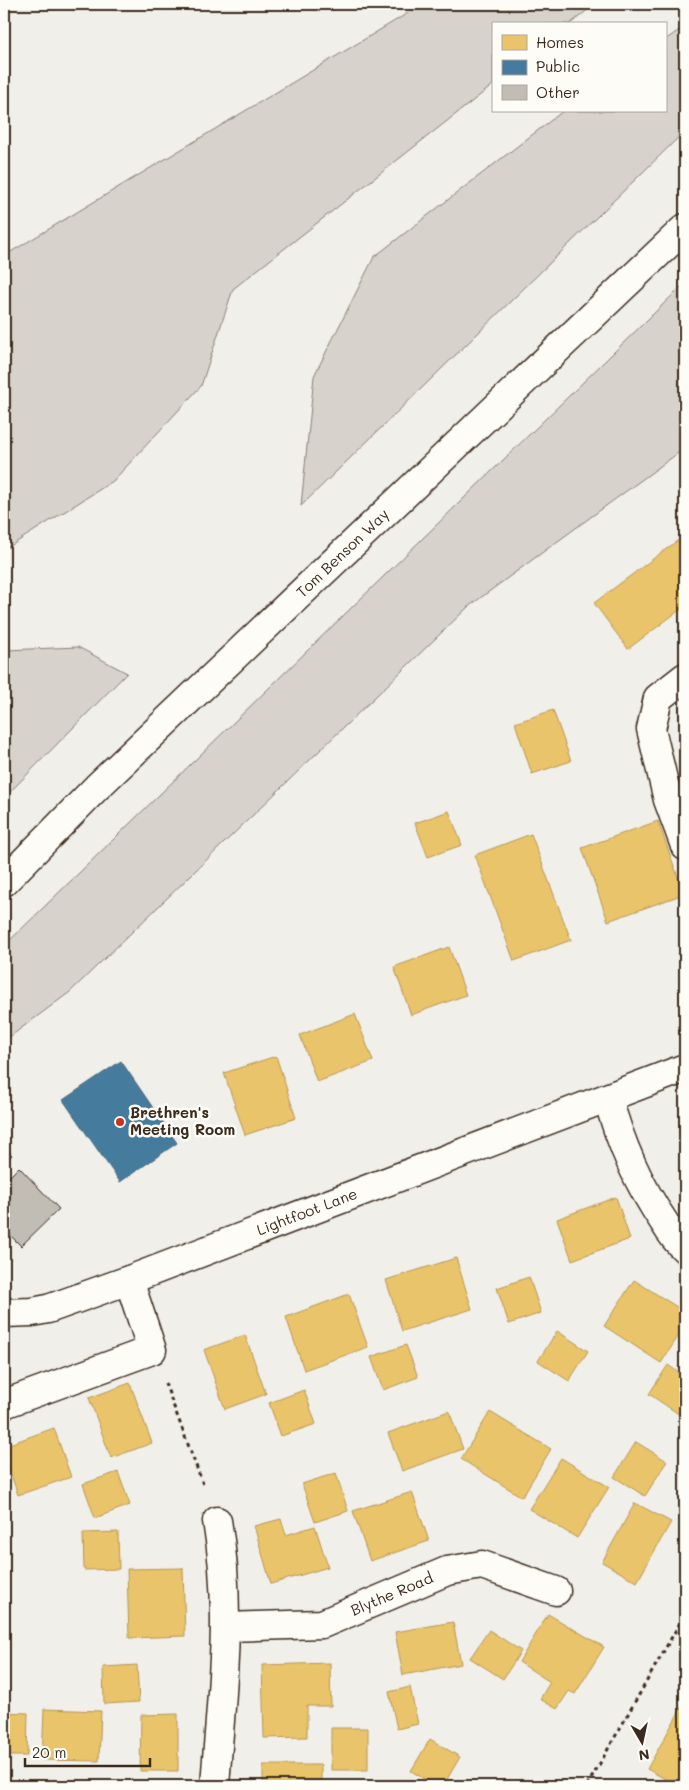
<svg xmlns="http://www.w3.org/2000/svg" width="689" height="1790" viewBox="0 0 689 1790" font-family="Mali,sans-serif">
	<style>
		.green { fill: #d7d2cc; stroke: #897e75 }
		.homes { fill: #e9c46a; stroke: #b59653 }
		.public { fill: #457b9d; stroke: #426377 }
		.building { fill: #c1bcb4; stroke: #3b2a1e }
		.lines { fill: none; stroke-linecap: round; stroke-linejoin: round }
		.minor-casing { stroke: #3b2a1e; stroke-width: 31 }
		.major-casing { stroke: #3b2a1e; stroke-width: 31 }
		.path { stroke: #3b2a1e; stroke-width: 3; stroke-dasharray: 4 4; stroke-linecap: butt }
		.minor { stroke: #fdfcf7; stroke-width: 28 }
		.major { stroke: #fdfcf7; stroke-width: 28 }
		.poi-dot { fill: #c8321e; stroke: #fdfcf7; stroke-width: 2 }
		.labels { text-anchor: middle; stroke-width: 5; stroke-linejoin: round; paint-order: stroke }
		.street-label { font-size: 15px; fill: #3b2a1e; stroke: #fdfcf7 }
		.poi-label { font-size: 15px; font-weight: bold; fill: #3b2a1e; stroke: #fdfcf7; text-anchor: start }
	</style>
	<rect width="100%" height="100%" fill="#f1efea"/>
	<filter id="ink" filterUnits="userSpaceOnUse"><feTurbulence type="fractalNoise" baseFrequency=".02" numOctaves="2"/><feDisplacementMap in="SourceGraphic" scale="10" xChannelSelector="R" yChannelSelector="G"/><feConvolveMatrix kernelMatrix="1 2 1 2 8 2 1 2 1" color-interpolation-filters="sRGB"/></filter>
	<g filter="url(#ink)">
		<!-- green -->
		<path class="green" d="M423 4H595L570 24H493V85L233 289 201 386 113 481 4 550V256Z
			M685 26V131L301 506 314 376 374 257 563 111H665V40Z
			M685 283V448L468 607 70 992 4 1041V946Z
			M78 647 127 673 4 798V652L6 650Z"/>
		<!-- homes -->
		<path class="homes" d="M685 535V606L628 649 594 603Z
			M553 710 571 761 532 774 515 723Z
			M449 811 462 845 428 857 415 823Z
			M658 821 684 894 608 921 582 848Z
			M531 834 571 940 514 961 475 855Z
			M449 947 466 995 411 1015 394 967Z
			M355 1014 373 1061 317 1082 300 1035Z
			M276 1056 296 1118 245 1135 224 1073Z
			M616 1197 630 1239 572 1260 557 1219Z
			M456 1258 472 1309 402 1331 386 1280Z
			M529 1277 541 1313 509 1324 497 1288Z
			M634 1280 685 1312V1326L661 1363 604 1326Z
			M349 1294 368 1347 304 1370 286 1317Z
			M557 1331 588 1351 569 1381 538 1361Z
			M245 1335 266 1394 225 1409 204 1350Z
			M406 1345 418 1377 383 1390 371 1357Z
			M668 1365 685 1377V1406L680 1415 649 1394Z
			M130 1383 152 1443 111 1458 89 1398Z
			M304 1390 316 1424 281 1436 269 1403Z
			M449 1411 463 1449 402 1471 388 1433Z
			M490 1412 551 1449 522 1497 461 1459Z
			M54 1428 71 1477 18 1495 4 1454V1446Z
			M636 1442 667 1461 645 1496 614 1477Z
			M561 1458 609 1487 577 1538 529 1509Z
			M118 1472 130 1505 95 1518 83 1484Z
			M336 1473 348 1511 315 1522 302 1484Z
			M412 1492 429 1541 370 1561 353 1511Z
			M635 1503 671 1522 637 1582 602 1562Z
			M281 1519 286 1535 315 1526 328 1567 271 1584 254 1526Z
			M118 1532 119 1569 84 1570 83 1533Z
			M183 1568 185 1636 129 1638 127 1569Z
			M548 1614 604 1647 575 1694 569 1691 557 1709 540 1699 550 1682 519 1662Z
			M453 1622 461 1664 403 1675 395 1632Z
			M489 1630 521 1651 503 1679 470 1658Z
			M330 1663 331 1706H307V1737L264 1738 262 1665Z
			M137 1665 139 1702 104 1704 103 1667Z
			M410 1687 418 1724 397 1729 389 1692Z
			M683 1705 685 1706V1786H678L647 1769Z
			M44 1709 101 1711 99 1761 42 1760Z
			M4 1712 28 1713 27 1756H4Z
			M178 1714V1771H140L141 1715Z
			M331 1728H368V1770H331Z
			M430 1739 460 1757 443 1786H436L411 1771Z
			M263 1765H321V1786H263Z"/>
		<!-- public -->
		<path class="public" d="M121 1061 177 1143 120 1182 63 1100Z"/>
		<!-- building -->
		<path class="building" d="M4 1147 12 1155 4 1163Z
			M19 1167 59 1209 21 1246 4 1229V1182Z"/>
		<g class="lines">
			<!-- minor casing -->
			<g class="minor-casing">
				<g id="minor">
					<path d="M685 677 658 698 651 729 668 800 685 846"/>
					<path d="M608 1098C620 1142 638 1184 664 1222 670 1232 676 1241 685 1249"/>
					<path id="s1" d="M4 1313 32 1312 48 1309 129 1280 685 1068"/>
					<path d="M4 1404 152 1350 129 1280"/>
					<path id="s2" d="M226 1627 322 1624 447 1571 482 1565 556 1591"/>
					<path d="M215 1786C221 1698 233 1609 217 1521"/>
				</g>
			</g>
			<!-- major casing -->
			<g class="major-casing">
				<g id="major">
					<path id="s3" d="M4 882 97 787 685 228"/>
				</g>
			</g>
			<!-- path -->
			<path class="path" d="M165 1383 204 1487
				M587 1786 685 1614"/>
			<!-- minor -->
			<use href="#minor" class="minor"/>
			<!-- major -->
			<use href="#major" class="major"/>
		</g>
	</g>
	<!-- markers -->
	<circle class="poi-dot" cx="120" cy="1122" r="5"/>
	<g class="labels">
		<!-- street labels -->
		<g class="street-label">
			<text dy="5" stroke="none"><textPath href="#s3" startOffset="472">Tom Benson Way</textPath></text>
			<text dy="5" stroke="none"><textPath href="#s1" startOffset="321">Lightfoot Lane</textPath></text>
			<text dy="5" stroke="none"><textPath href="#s2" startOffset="172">Blythe Road</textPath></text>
		</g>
		<!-- poi labels -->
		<g class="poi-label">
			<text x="130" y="1118">Brethren's<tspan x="130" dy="17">Meeting Room</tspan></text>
		</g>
	</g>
	<!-- margin -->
	<rect width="689" height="1790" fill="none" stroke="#fdfcf7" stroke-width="20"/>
	<rect x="10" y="10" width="669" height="1770" fill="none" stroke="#3b2a1e" stroke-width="2" filter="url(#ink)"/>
	<!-- legend -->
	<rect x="492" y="22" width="175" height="90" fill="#fdfcf7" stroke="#afa8a0"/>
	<rect x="502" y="35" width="25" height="15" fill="#e9c46a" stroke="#afa8a0"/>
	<text x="536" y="48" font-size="15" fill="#3b2a1e">Homes</text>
	<rect x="502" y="60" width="25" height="15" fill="#457b9d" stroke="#afa8a0"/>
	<text x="536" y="72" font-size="15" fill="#3b2a1e">Public</text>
	<rect x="502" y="85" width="25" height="15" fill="#c1bcb4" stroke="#afa8a0"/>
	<text x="536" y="98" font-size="15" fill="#3b2a1e">Other</text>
	<!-- north arrow -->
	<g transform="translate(642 1742) rotate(171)" stroke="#fdfcf7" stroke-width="4" paint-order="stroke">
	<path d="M0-4L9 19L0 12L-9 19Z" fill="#3b2a1e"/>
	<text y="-8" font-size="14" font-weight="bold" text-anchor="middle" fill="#3b2a1e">N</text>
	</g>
	<!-- scale -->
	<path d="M25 1758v8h125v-8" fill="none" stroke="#3b2a1e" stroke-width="2.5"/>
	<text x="32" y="1758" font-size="15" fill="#3b2a1e" stroke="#fdfcf7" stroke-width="4" paint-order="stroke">20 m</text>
</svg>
